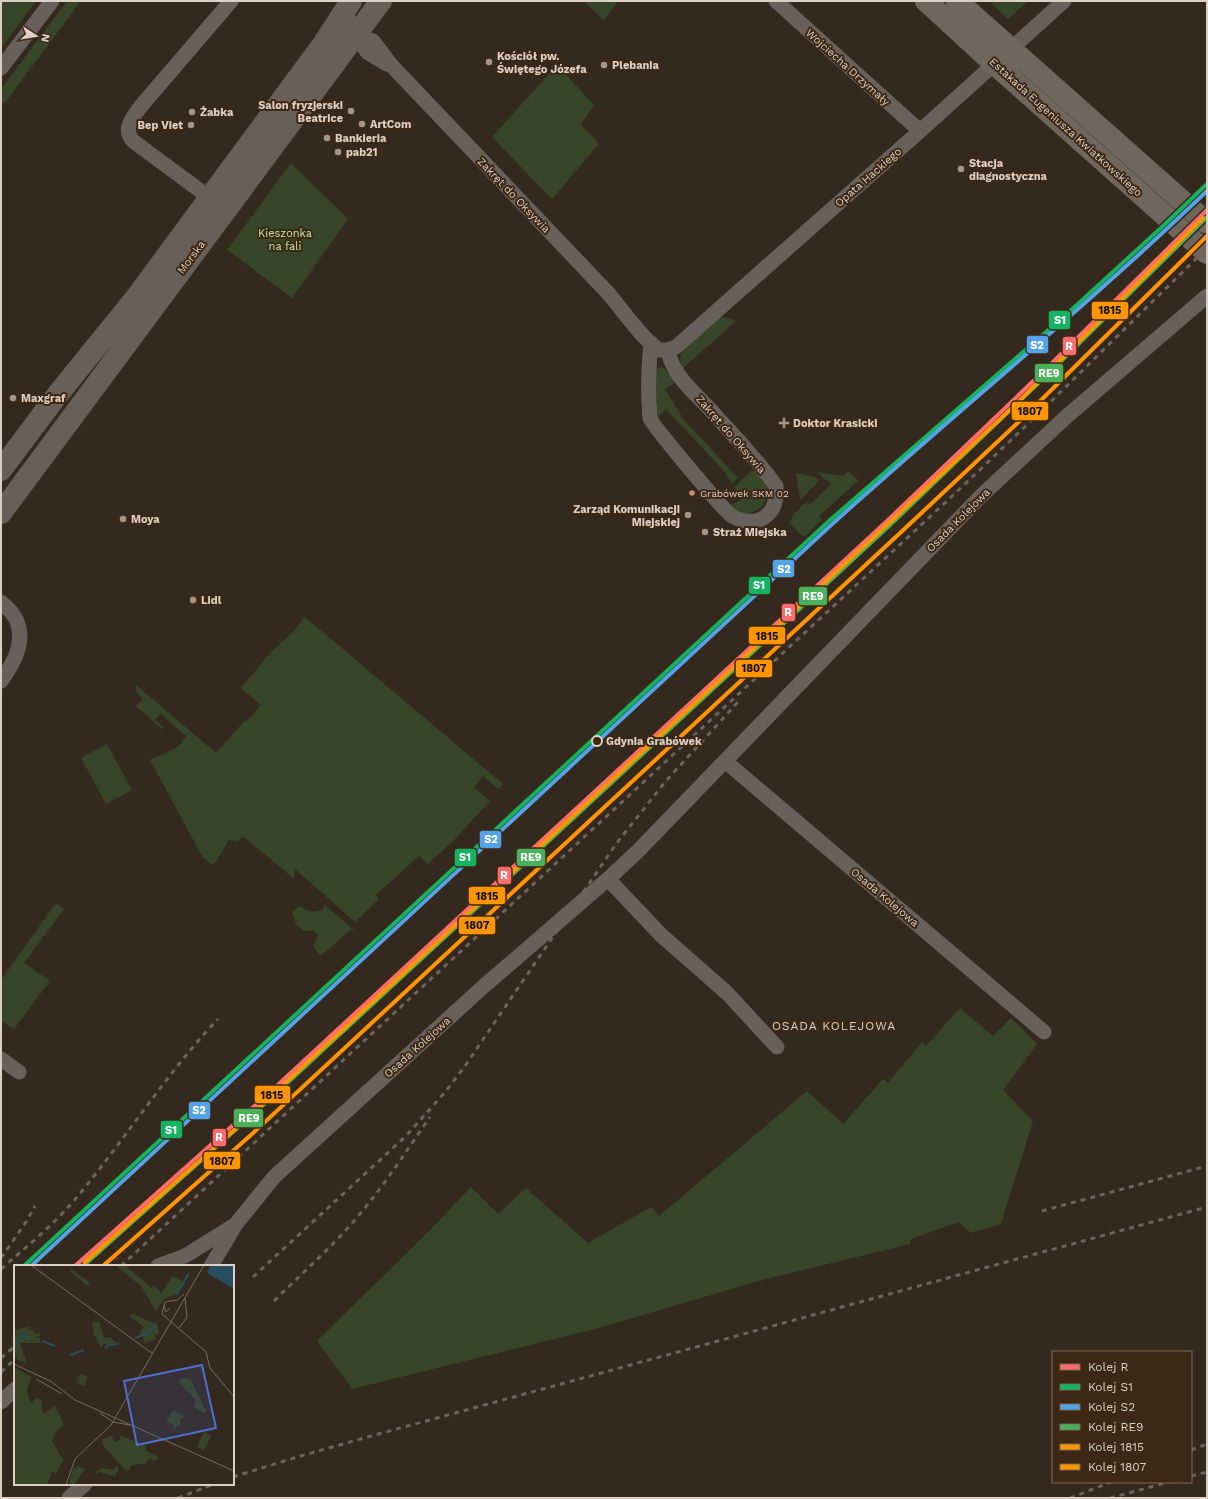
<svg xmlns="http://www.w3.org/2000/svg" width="1208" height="1499" viewBox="0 0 1208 1499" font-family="'Work Sans',sans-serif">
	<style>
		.green { fill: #374529 }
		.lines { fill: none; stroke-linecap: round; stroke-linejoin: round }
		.street { stroke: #67605b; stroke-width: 15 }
		.primary { stroke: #686058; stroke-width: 22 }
		.highway { stroke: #6f665e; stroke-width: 22 }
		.rail { stroke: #6b645e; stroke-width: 3; stroke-dasharray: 5 5; stroke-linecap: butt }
		.rail-1-casing { stroke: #3d2815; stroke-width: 7 }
		.rail-2-casing { stroke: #3d2815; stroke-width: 7 }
		.rail-3-casing { stroke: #3d2815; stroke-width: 7 }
		.rail-4-casing { stroke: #3d2815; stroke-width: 7 }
		.rail-5-casing { stroke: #3d2815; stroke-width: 7 }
		.rail-6-casing { stroke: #3d2815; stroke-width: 7 }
		.rail-1 { stroke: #fb6d6d; stroke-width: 4 }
		.rail-2 { stroke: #13b361; stroke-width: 4 }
		.rail-3 { stroke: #53a3e8; stroke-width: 4 }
		.rail-4 { stroke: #4ab15a; stroke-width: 4 }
		.rail-5 { stroke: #ff9500; stroke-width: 4 }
		.rail-6 { stroke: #ff9500; stroke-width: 4 }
		.poi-dot { fill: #a2958a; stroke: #3d2815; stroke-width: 1.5 }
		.bus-dot { fill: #c7916a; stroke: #3d2815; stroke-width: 1.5 }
		.stop-dot { fill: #3d2815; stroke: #ddcfc4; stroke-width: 2 }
		.labels { text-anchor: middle; stroke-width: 4; stroke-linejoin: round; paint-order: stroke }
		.bus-label { font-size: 10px; fill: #ddcfc4; stroke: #3d2815; text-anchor: start }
		.poi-label { font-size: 11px; font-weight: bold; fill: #ddcfc4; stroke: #3d2815; text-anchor: start }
		.street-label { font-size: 11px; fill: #ddcfc4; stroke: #3d2815 }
		.park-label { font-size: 11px; fill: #c1e7a9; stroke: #3d2815 }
		.stop-label { font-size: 11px; font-weight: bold; fill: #ddcfc4; stroke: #3d2815; text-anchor: start }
		.neighbourhood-label { font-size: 12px; letter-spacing: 1px; fill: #ddcfc4; stroke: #3d2815 }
		.inset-river { fill: none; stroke: #254e61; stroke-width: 2 }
		.inset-road { fill: none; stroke: #786b60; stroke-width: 1 }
		.view { fill: #4d6ed3; fill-opacity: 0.15; stroke: #4d6ed3; stroke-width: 2 }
		.inset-edge { fill: none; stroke: #ddcfc4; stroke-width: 2 }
		.line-badge { stroke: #3d2815; stroke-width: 1.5 }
		.badge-label { font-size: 11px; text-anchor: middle; font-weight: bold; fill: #fff }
		.pale-badge-label { font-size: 11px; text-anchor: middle; font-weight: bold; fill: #111 }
	</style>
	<rect width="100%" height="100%" fill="#34291e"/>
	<!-- green -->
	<path class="green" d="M1 1H36L1 48Z
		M67 1H81L4 104 1 102V89Z
		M583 1H618L604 20Z
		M989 1H1028L1008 19Z
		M557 65 594 105 581 124 596 140 598 145 552 199 492 137Z
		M291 163 348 219 292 298 227 250Z
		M722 317 731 318 735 322 682 369C681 364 679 358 682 353 688 341 707 329 717 319Z
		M660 367 666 370 676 382 665 389 684 420 738 478 732 484 723 470 666 409 657 418 655 371Z
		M752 470C755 472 760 475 762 478 776 493 761 517 741 513 737 512 734 509 730 506L742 499 734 487Z
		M849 471 858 481 819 516 822 520 804 537 789 523 794 514 806 502 810 505 831 484 827 480 826 481 817 472 843 476Z
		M796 473 815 477 819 481 800 500Z
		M305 617 503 784 498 789 483 776 474 787 490 801 454 840 428 864 419 856 376 895 379 899 355 922 295 869 294 877 293 878 244 837 236 841 229 840 216 862 212 865 202 856 150 760 178 747 186 736 161 714 155 720 164 727 162 729 136 706 143 699 137 693 135 684 216 753 245 720 247 721 261 705 241 688 270 653 294 631Z
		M107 744 132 790 106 804 81 758Z
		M56 903 64 909 24 963 50 981 14 1029 1 1021V980Z
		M324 904 355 931 350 930 321 956 313 946 318 936 314 930 304 931 296 924 292 911 300 906C309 911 313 914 323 909Z
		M960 1008 993 1036 1011 1018 1037 1044 1003 1090 1033 1121 1001 1224 971 1233 959 1222 911 1239 910 1244 766 1279 595 1329 352 1389 317 1341 429 1231 471 1187 498 1214 526 1188 588 1243 651 1207 659 1216 807 1091 843 1124 883 1079 888 1083 922 1042 926 1046Z"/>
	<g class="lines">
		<!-- street -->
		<path class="street" d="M776 1 920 131
			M345 12 356 35 367 52 387 64
			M356 35 373 41 392 66 609 294C618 305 648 346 660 350 666 351 671 349 676 347L920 131 1064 1
			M1 68 52 1
			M210 198 133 141C122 128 133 118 141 106L231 1
			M651 343C649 363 648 383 649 403 650 408 649 414 650 418 652 425 724 511 732 516 742 522 756 524 766 516 775 509 777 497 776 486 758 461 736 438 716 416 699 396 672 377 668 350
			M1 602C5 606 9 609 12 613 29 635 15 662 1 681
			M725 761 1044 1032
			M608 879 661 935 727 993 777 1047
			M1 1059 19 1072
			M158 1266 185 1256 233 1226
			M211 1266 236 1224 274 1177 484 986 608 879 638 851 981 496 1066 417 1207 296
			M1 1402 15 1389
			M69 1498 85 1484"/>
		<!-- primary -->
		<path class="primary" d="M1 470 58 394 135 299 324 43 351 1
			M1 513 381 1"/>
		<!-- highway -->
		<path class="highway" d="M926 1 989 59 1207 253
			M957 1 1207 223"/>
		<!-- rail -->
		<path class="rail" d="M1042 1211 1207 1166
			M1 1258 26 1222 35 1206
			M107 1266 281 1107 899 535 1025 415 1207 236
			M121 1266 947 501 1030 422 1207 248
			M1 1269C25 1248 51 1227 72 1203 123 1143 164 1076 218 1019
			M253 1277 406 1136 446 1091 465 1066 616 844 665 782 738 702
			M274 1301C298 1277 323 1255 346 1230 378 1195 403 1156 430 1117
			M1 1358 15 1346
			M1 1372 15 1359
			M1191 1450 1207 1444
			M1191 1476 1207 1472
			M233 1477 297 1457 375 1435 1207 1207
			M178 1498 214 1484
			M1070 1498 1111 1482
			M1110 1498 1169 1482"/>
		<!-- rail-1 casing -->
		<g class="rail-1-casing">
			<path id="rail-1" d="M75 1266 268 1094 887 521 1048 367 1207 210"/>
		</g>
		<!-- rail-2 casing -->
		<g class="rail-2-casing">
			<path id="rail-2" d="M24 1266 829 521 1068 313 1161 228 1207 184"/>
		</g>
		<!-- rail-3 casing -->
		<g class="rail-3-casing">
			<path id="rail-3" d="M31 1266C298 1019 563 771 830 526 955 413 1086 307 1207 191"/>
		</g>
		<!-- rail-4 casing -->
		<g class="rail-4-casing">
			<path id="rail-4" d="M83 1266 271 1098 890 525 1051 371 1207 217"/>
		</g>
		<!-- rail-5 casing -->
		<g class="rail-5-casing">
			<path id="rail-5" d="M85 1262 242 1123 889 523 1015 405 1203 218"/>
		</g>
		<!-- rail-6 casing -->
		<g class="rail-6-casing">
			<path id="rail-6" d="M103 1266 252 1134 899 534 1025 416 1207 236"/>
		</g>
		<!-- rail-1 -->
		<use href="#rail-1" class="rail-1"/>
		<!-- rail-2 -->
		<use href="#rail-2" class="rail-2"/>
		<!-- rail-3 -->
		<use href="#rail-3" class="rail-3"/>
		<!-- rail-4 -->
		<use href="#rail-4" class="rail-4"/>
		<!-- rail-5 -->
		<use href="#rail-5" class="rail-5"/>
		<!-- rail-6 -->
		<use href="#rail-6" class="rail-6"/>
	</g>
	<!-- markers -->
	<g class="poi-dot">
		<circle cx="489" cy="62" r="4"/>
		<circle cx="604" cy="65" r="4"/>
		<circle cx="351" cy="111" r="4"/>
		<circle cx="192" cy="112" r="4"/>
		<circle cx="362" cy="124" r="4"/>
		<circle cx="191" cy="125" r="4"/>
		<circle cx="327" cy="138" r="4"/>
		<circle cx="338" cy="152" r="4"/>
		<circle cx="961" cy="169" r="4"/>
		<circle cx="13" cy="398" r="4"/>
		<path d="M782 417h4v4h4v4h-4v4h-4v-4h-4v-4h4z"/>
		<circle cx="688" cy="515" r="4"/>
		<circle cx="123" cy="519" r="4"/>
		<circle cx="705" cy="532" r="4"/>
		<circle cx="193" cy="600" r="4"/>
	</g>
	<circle class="bus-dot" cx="692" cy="493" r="3.5"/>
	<circle class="stop-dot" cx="597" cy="741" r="5"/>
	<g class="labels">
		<!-- bus labels -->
		<g class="bus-label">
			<text x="700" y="497">Grabówek SKM 02</text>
		</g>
		<!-- poi labels -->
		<g class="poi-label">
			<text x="497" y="60">Kościół pw.<tspan x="497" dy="13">Świętego Józefa</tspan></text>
			<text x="612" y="69">Plebania</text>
			<text x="343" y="109" text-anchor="end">Salon fryzjerski<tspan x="343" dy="13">Beatrice</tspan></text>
			<text x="200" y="116">Żabka</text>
			<text x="370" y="128">ArtCom</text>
			<text x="183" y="129" text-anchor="end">Bep Viet</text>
			<text x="335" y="142">Bankieria</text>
			<text x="346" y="156">pab21</text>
			<text x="969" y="167">Stacja<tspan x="969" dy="13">diagnostyczna</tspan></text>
			<text x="21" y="402">Maxgraf</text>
			<text x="793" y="427">Doktor Krasicki</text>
			<text x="680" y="513" text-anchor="end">Zarząd Komunikacji<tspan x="680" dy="13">Miejskiej</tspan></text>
			<text x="131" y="523">Moya</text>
			<text x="713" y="536">Straż Miejska</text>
			<text x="201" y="604">Lidl</text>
		</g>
		<!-- street labels -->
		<g class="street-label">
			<text transform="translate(848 67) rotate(42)" y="4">Wojciecha Drzymały</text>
			<text transform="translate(1066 127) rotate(42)" y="4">Estakada Eugeniusza Kwiatkowskiego</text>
			<text transform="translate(868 177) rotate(-41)" y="4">Opata Hackiego</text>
			<text transform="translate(514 195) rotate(46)" y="4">Zakręt do Oksywia</text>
			<text transform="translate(191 257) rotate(-53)" y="4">Morska</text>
			<text transform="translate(731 434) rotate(49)" y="4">Zakręt do Oksywia</text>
			<text transform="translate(958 520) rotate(-45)" y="4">Osada Kolejowa</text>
			<text transform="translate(885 897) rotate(40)" y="4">Osada Kolejowa</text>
			<text transform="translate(417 1047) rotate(-42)" y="4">Osada Kolejowa</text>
		</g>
		<!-- park labels -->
		<g class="park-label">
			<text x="285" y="237">Kieszonka<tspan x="285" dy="13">na fali</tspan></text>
		</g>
		<!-- stop labels -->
		<g class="stop-label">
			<text x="606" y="745">Gdynia Grabówek</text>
		</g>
		<!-- neighbourhood labels -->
		<g class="neighbourhood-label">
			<text x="834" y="1030">OSADA KOLEJOWA</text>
		</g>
	</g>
	<!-- overview -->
	<g transform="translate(14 1265)">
		<rect width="220" height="220" fill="#34291e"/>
		<path d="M101 0 112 1 137 23 140 20 147 28 159 11 171 18 164 29 151 33 142 46 127 21ZM57 4 76 18 73 21 56 6ZM119 49 143 60 145 68 140 70 142 74 130 79 129 69 126 70V67L130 62 115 51ZM78 57H85L90 73 96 72 102 78 90 79 87 82 80 70ZM17 61 20 64 16 62 14 66 17 64 23 70 24 66 26 70 22 73H26V78H6L11 93 12 98 9 99 11 97 3 95V91L0 96V65ZM0 102 17 112 13 125 16 137 18 138 21 133 27 134 29 149 41 141 50 160 42 167 38 176 49 195 42 209 38 206 33 220H0ZM67 109 74 112 70 121 64 118 67 111 64 115 62 114ZM171 113 177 115 192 146 190 148 180 142 182 135 165 118 166 114ZM159 145 170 152 166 154V160L158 165 160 160 152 157ZM190 167 197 171 190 185 183 182ZM98 171 100 177 106 175V171L111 172 133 182 131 185 144 192 141 196 136 193 131 199 126 200V198L116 201V204L112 206 88 179 89 174ZM63 201 71 204 60 220H55L59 203 62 204ZM102 201 105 202 101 211 84 207 82 211V207L78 206H85L87 203 100 205Z" fill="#374529"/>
		<path d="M197 0H220V24L193 8Z" fill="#254e61"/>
		<path class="inset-river" d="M162 30 175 8M121 73 136 67 142 58M28 76 41 81M0 82 8 71 16 72M91 84 94 80 105 79M56 90 70 85"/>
		<path class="inset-road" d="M17 0 139 89M170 29 163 35 151 37 148 49 192 87 196 103 220 132M150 40 152 47 156 43M165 63 173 52 171 33M0 99 38 117 61 135 220 206M22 114 48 129M86 148 99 157 116 160M52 220 61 194 97 160 190 0"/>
		<path class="view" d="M188 100 202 163 123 180 110 116Z"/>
		<rect width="220" height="220" class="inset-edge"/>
	</g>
	<g class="line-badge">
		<rect x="1091" y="301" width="38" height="19" rx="4" fill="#ff9500"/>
		<rect x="1048" y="310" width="23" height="20" rx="4" fill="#13b361"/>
		<rect x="1026" y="335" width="23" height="19" rx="4" fill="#53a3e8"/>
		<rect x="1062" y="336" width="15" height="20" rx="4" fill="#fb6d6d"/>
		<rect x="1034" y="363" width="30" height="20" rx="4" fill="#4ab15a"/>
		<rect x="1011" y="401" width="38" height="20" rx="4" fill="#ff9500"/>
		<rect x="772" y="559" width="23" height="19" rx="4" fill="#53a3e8"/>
		<rect x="748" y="576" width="23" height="19" rx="4" fill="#13b361"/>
		<rect x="798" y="586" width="30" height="20" rx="4" fill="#4ab15a"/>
		<rect x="781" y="603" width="15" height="19" rx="4" fill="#fb6d6d"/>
		<rect x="748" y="626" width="38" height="19" rx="4" fill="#ff9500"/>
		<rect x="735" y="659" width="38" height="19" rx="4" fill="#ff9500"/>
		<rect x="479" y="830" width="23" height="19" rx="4" fill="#53a3e8"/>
		<rect x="516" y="848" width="30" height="19" rx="4" fill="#4ab15a"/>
		<rect x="454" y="848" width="23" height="19" rx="4" fill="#13b361"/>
		<rect x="497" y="866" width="15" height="19" rx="4" fill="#fb6d6d"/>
		<rect x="468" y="886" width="38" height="19" rx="4" fill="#ff9500"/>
		<rect x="458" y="916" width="38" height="19" rx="4" fill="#ff9500"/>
		<rect x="254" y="1085" width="37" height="19" rx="4" fill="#ff9500"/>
		<rect x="188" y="1101" width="23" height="19" rx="4" fill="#53a3e8"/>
		<rect x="233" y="1108" width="31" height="20" rx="4" fill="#4ab15a"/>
		<rect x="160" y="1120" width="23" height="19" rx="4" fill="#13b361"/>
		<rect x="212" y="1128" width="15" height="19" rx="4" fill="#fb6d6d"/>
		<rect x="203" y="1151" width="38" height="19" rx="4" fill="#ff9500"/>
	</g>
	<g class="badge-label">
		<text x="1060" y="324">S1</text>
		<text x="1037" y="349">S2</text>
		<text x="1069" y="350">R</text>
		<text x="1049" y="377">RE9</text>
		<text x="784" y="573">S2</text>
		<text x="759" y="589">S1</text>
		<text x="813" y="600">RE9</text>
		<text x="788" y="616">R</text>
		<text x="491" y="843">S2</text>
		<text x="531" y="861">RE9</text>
		<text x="465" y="861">S1</text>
		<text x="504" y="879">R</text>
		<text x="199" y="1114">S2</text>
		<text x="249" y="1122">RE9</text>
		<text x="171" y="1134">S1</text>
		<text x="219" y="1141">R</text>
	</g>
	<g class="pale-badge-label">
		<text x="1110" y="314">1815</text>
		<text x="1030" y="415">1807</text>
		<text x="767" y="640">1815</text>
		<text x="754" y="672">1807</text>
		<text x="487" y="900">1815</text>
		<text x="477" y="929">1807</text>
		<text x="272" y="1099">1815</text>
		<text x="222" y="1165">1807</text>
	</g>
	<!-- border -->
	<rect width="1208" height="1499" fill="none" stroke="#ddcfc4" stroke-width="4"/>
	<!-- legend -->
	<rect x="1052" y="1351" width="140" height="132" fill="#3d2815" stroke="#7d6b5b"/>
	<rect x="1060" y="1364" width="20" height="6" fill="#fb6d6d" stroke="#7d6b5b"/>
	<text x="1088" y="1371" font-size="12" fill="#ddcfc4">Kolej R</text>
	<rect x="1060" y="1384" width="20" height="6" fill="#13b361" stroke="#7d6b5b"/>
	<text x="1088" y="1391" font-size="12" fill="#ddcfc4">Kolej S1</text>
	<rect x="1060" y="1404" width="20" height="6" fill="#53a3e8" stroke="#7d6b5b"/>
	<text x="1088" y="1411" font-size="12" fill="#ddcfc4">Kolej S2</text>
	<rect x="1060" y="1424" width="20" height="6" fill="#4ab15a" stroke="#7d6b5b"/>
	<text x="1088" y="1431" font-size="12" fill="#ddcfc4">Kolej RE9</text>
	<rect x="1060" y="1444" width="20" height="6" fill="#ff9500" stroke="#7d6b5b"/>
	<text x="1088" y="1451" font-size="12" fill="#ddcfc4">Kolej 1815</text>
	<rect x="1060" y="1464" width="20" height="6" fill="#ff9500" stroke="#7d6b5b"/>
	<text x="1088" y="1471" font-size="12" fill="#ddcfc4">Kolej 1807</text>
	<!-- north arrow -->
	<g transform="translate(36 36) rotate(102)" stroke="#3d2815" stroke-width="3" paint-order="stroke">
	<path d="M0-3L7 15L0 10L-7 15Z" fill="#ddcfc4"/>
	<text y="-6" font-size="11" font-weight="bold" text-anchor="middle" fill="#ddcfc4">N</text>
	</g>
</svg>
